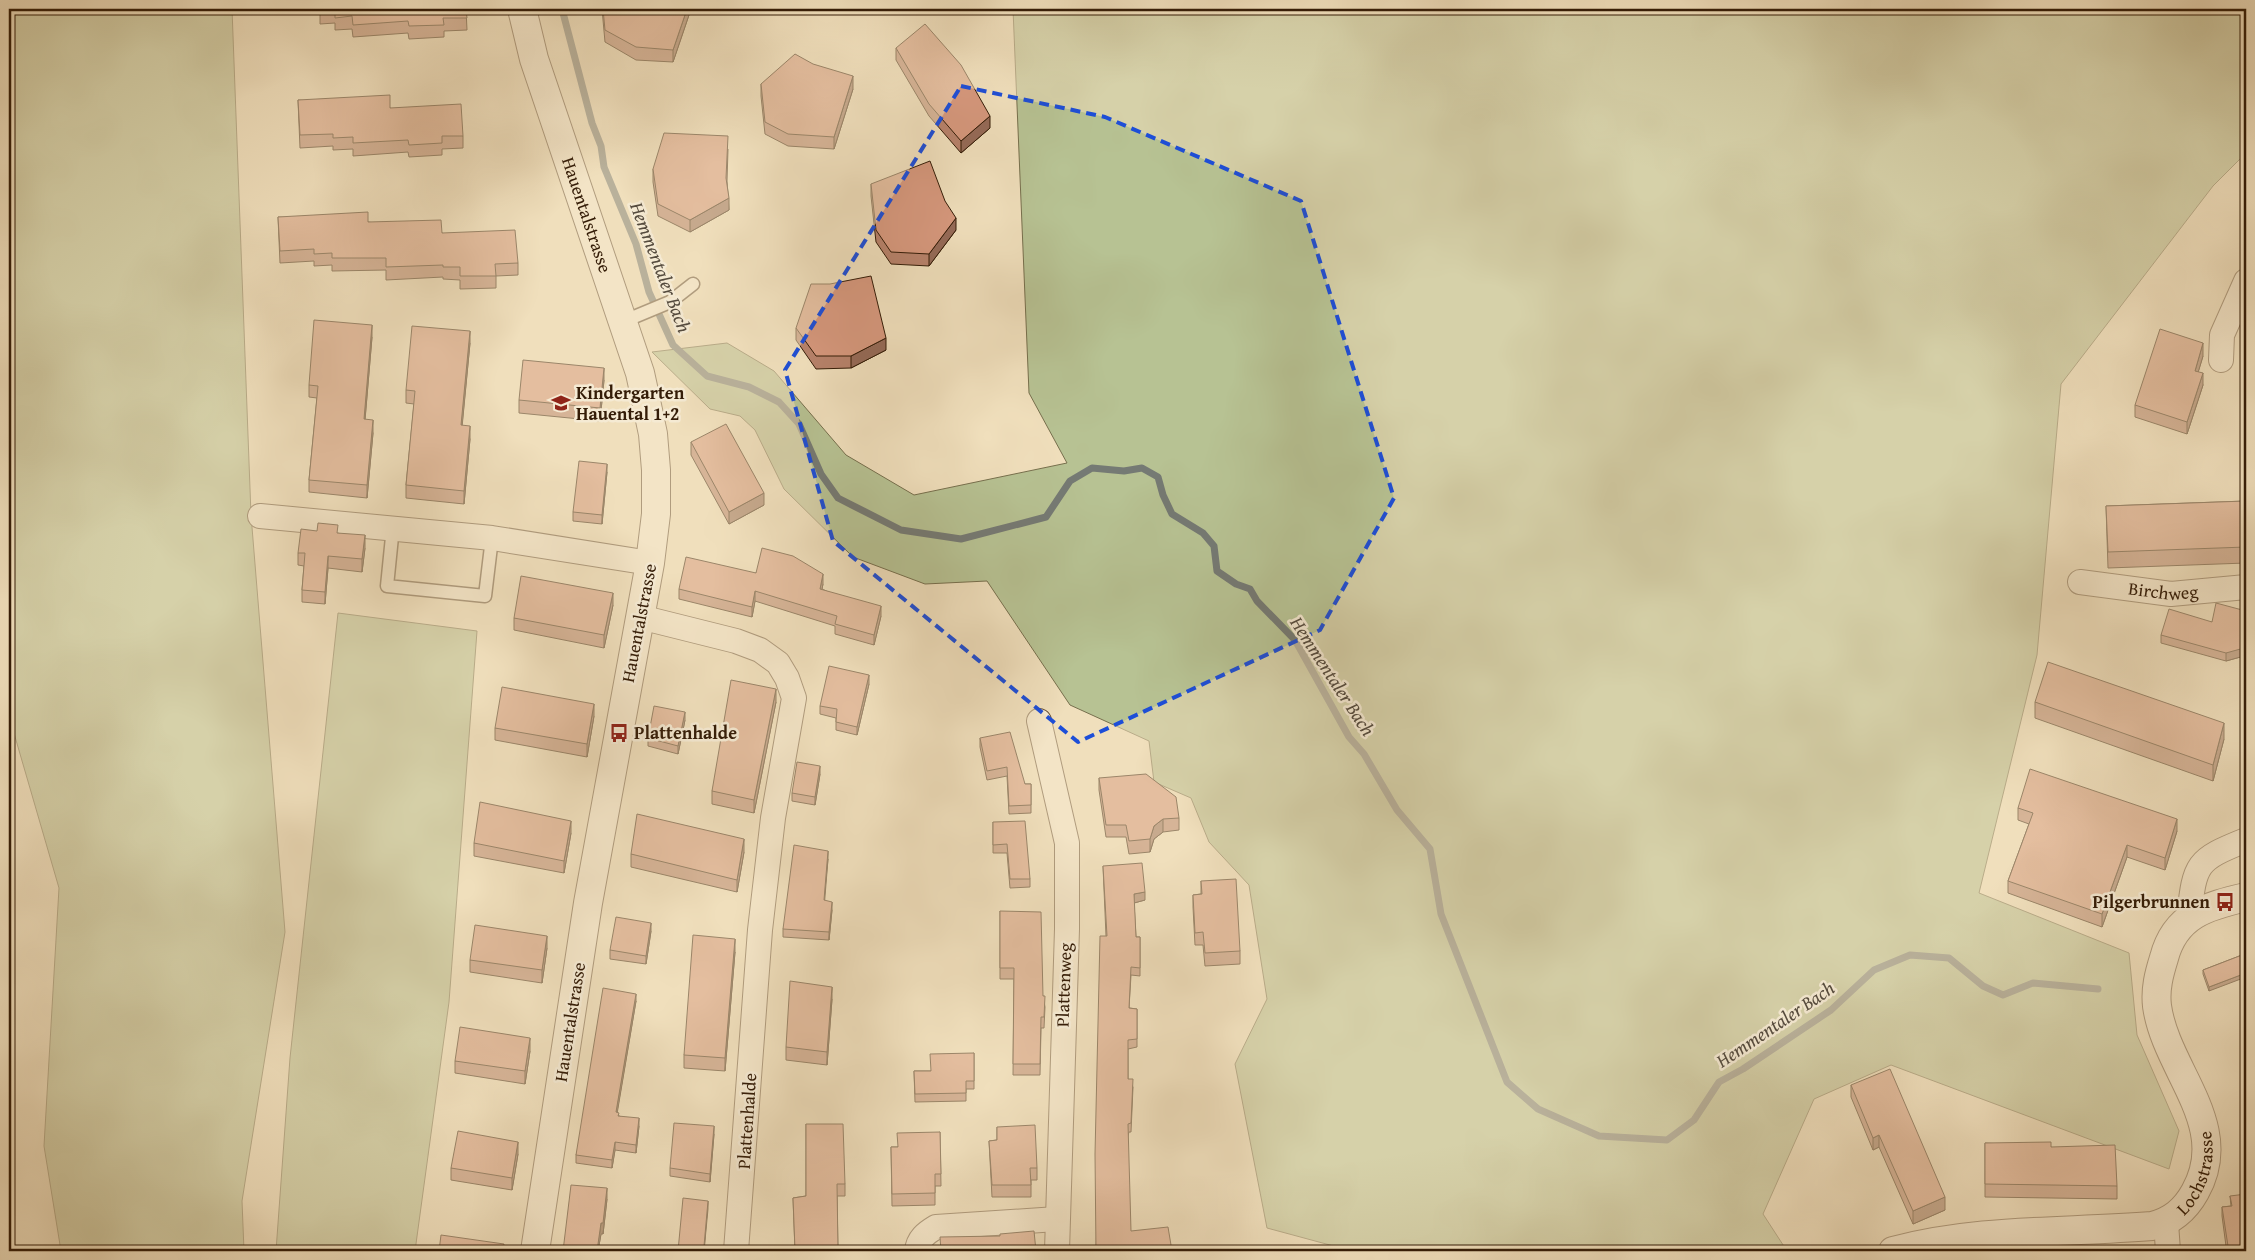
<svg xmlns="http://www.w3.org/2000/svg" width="2255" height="1260" viewBox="0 0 2255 1260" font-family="'Gentium Book Plus',serif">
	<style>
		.green { fill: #b7c293; stroke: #766f4d }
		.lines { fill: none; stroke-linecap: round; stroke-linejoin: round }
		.stream { stroke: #757a74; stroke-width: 7 }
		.service-casing { stroke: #634d34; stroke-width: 15 }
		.minor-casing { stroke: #634d34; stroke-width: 26 }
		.tertiary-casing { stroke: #634d34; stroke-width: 30 }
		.service { stroke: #f5ead3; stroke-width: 12 }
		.minor { stroke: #f5ead3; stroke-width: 24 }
		.tertiary { stroke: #f5ead3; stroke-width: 28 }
		.wall { fill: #b7826b; stroke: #341c07 }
		.shaded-wall { fill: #956a57; stroke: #341c07 }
		.building { fill: #d5977c; stroke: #341c07 }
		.marked { fill: none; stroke: #1d4ed8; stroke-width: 4; stroke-dasharray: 10 6; stroke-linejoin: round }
		.labels { text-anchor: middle; stroke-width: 5; stroke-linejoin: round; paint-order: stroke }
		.street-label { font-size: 18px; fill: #341c07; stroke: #f5ead3 }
		.poi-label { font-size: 18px; font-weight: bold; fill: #341c07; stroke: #f5ead3; text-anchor: start }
		.water-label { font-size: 19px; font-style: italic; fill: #554b3e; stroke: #f5ead3 }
	</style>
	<rect width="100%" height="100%" fill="#f0dfbc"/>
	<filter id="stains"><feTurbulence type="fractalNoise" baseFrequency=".004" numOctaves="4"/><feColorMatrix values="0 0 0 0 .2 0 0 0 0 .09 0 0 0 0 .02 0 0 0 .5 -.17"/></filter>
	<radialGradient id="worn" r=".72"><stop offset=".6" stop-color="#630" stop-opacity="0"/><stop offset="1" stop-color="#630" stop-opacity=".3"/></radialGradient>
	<!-- green -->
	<path class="green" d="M9 9H232L251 515 285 932 242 1201 244 1251H61L44 1146 59 888 9 716Z
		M1013 9H2246V153L2213 186 2061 384 2037 655 1979 893 2129 953 2137 1035 2179 1131 2169 1169 1891 1065 1814 1099 1763 1214 1787 1251H1362L1341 1248 1267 1228 1235 1064 1267 999 1249 885 1209 842 1191 798 1154 782 1149 741 1070 705 987 581 925 584 853 557 784 489 755 430 740 416 710 409 652 352 727 343 774 371 846 455 914 495 1067 463 1029 393Z
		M338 613 477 631 449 1002 415 1251H276L290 1058Z"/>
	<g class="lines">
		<!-- stream -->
		<path class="stream" d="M562 9 592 123 601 146 604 167 636 244 649 292 673 345 707 376 749 387 779 402 799 424 821 474 838 498 901 530 961 539 1046 517 1070 481 1092 468 1124 471 1142 468 1158 477 1163 495 1172 514 1203 533 1214 546 1217 571 1236 584 1250 589 1257 601 1295 640 1349 737 1364 754 1397 810 1430 849 1441 914 1507 1082 1538 1109 1599 1136 1667 1140 1694 1120 1719 1082 1743 1069 1831 1010 1874 970 1910 955 1949 958 1983 986 2003 995 2033 983 2098 989"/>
		<!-- service casing -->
		<g class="service-casing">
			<path id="service" d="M622 322 670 302 693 284
				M393 527 387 586 485 596 492 538"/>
		</g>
		<!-- minor casing -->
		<g class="minor-casing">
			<g id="minor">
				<path d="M2221 360 2222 335 2246 281"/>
				<path d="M260 516 492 538 650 563"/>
				<path id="s1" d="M2080 582 2171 594 2246 587"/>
				<path d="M640 617 736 641 760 650 778 663 787 678 794 698 773 818 760 930 736 1251"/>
				<path d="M1039 721 1067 843V929L1057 1251"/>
				<path d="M2189 916C2195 863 2196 860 2246 840"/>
				<path d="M2166 1223 2168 1251"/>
				<path d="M917 1251C918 1239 926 1233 936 1227L1057 1219"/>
			</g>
		</g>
		<!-- tertiary casing -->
		<g class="tertiary-casing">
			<g id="tertiary">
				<path id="s2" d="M522 9 534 59 640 373 645 396 653 434 656 470V514L650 563 588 903 535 1251"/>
				<path id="s3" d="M1893 1251C1978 1228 2066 1233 2152 1226 2172 1221 2185 1210 2195 1192 2233 1125 2166 1071 2157 1006 2155 989 2159 974 2164 958 2175 915 2207 906 2246 897"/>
			</g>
		</g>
		<!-- service -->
		<use href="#service" class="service"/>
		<!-- minor -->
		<use href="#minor" class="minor"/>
		<!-- tertiary -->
		<use href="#tertiary" class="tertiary"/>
	</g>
	<!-- wall -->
	<path class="wall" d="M320 9H466L467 30 444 31V37L409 39 408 33 353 37 352 29 335 30V23L320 24Z
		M602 9H691L673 62 636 60 605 42Z
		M896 48 990 128 961 153 929 116 896 60Z
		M761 84 853 89 834 149 788 146 765 134 761 96Z
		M298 100 390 108 463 136V148L442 149V155L409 157 408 152 353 156V149L333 150V146L300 148Z
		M728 149 727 181 729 210 690 232 658 216 653 182V169Z
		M871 184 956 230 929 266 891 264 876 242 871 196Z
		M278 217 368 222 442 233 518 263V275L496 276V288L460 289V280L443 279V277L386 280V270L332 271V265L314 266V261L280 263Z
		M796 328 886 350 851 368 816 369 796 340Z
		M372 337 365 419 373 433 367 498 309 492V480L317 398 309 397V385Z
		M470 343 462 425 470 439 464 504 406 498V485L414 404 406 403V390Z
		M2203 356 2198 372 2203 385 2187 434 2135 417V405Z
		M604 380 600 421 519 413V400Z
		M691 442 764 505 729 524 691 455Z
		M607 472 602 524 573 521V512Z
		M2246 501V563L2108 568 2106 506Z
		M338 533 365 548 362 572 328 568 325 604 302 602V590L304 566 298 565V553Z
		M756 573 823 584 822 589 881 616 874 645 835 634V626L755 601 752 617 679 599V589Z
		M613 605 604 648 514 630V618Z
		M2246 611V645L2244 656 2226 661 2161 643V635L2212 622Z
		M869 684 857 735 836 730V718L820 714V706Z
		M776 702 754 813 712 804V791Z
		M2035 702 2224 739 2213 781 2035 718Z
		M594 716 587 757 495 740V728Z
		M685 720 678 754 648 746V738Z
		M980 738 1025 784H1031V813L1009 814 1007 776 987 780 980 747Z
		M820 774 815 805 792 801V793Z
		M1099 778 1179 818V830L1163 832 1154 839 1150 852 1129 854 1126 837H1106L1099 790Z
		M2018 808 2177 831 2165 870 2127 857 2102 927 2008 893V881L2029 824 2018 820Z
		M993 822 1030 879V887L1010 888 1007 853H993Z
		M571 833 564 873 474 856V843Z
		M744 852 737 892 631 867V854Z
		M828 859 824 900 832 910 829 940 783 937V929Z
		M1103 866 1145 900 1134 903 1136 937H1140V976L1131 975 1129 1008 1137 1009V1047L1128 1049V1079L1133 1087 1131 1132H1129L1096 1251 1106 936Z
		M1201 881 1240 951V964L1205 966 1203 945H1195L1193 907V895L1201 894Z
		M1000 911 1043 996 1045 1007 1044 1028H1041L1040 1075H1013L1014 979H1000Z
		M651 931 646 964 610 959V950Z
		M547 948 542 983 470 972V960Z
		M735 952 725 1071 684 1068V1055Z
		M2242 955 2209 991 2203 974V970Z
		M832 999 827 1065 786 1060V1047Z
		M636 1001 617 1112 619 1116 639 1126 636 1153 615 1150 612 1168 576 1163V1155Z
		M530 1051 525 1084 455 1073V1061Z
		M974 1053V1089H966V1101L915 1102 914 1071H931Z
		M1851 1085 1945 1210 1913 1224 1879 1147 1873 1150 1851 1097Z
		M806 1124 845 1184V1196H837L838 1251H795L793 1198 806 1196Z
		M997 1127 1037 1168V1180H1031V1197H992L989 1141 997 1140Z
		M940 1132 941 1186H935V1205L892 1206 891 1147H897Z
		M714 1134 710 1182 670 1176V1168Z
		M1985 1143 2051 1147 2117 1186V1199L1985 1197Z
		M518 1154 512 1190 451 1180V1168Z
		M2230 1196 2246 1251 2226 1246 2222 1216V1207L2231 1206Z
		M607 1199 603 1234H601L598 1251H563Z"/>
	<!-- shaded-wall -->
	<path class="shaded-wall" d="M687 9H691L673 62V50Z
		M853 76V89L834 149V137Z
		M990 116V128L961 153V141Z
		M729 198V210L690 232V220Z
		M956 218V230L929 266V254Z
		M372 325V337L364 432V419Z
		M470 331V343L461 438V425Z
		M886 338V350L851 368V356Z
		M2203 343V356L2195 383V371Z
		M604 368V380L600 421V408Z
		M2203 373V385L2187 434V422Z
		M373 420V433L367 498V485Z
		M470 426V439L464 504V491Z
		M607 464V472L602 524V515Z
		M764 493V505L729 524V512Z
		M365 535V548L362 572V559Z
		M328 556V568L325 604V592Z
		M823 574V584L820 598V589Z
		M755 591V601L752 617V607Z
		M613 593V605L604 648V635Z
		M881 606V616L874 645V635Z
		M2246 637V645L2244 656 2226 661V653Z
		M869 675V684L857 735V727Z
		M776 689V702L754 813V800Z
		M594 704V716L587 757V744Z
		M685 712V720L678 754V746Z
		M2224 723V739L2213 781V765Z
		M820 766V774L815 805V797Z
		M1163 819V832L1154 839 1150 852V839L1154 826Z
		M2177 819V831L2165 870V858Z
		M571 821V833L564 873V861Z
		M744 839V852L737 892V880Z
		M2127 845V857L2102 927V914Z
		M828 851V859L824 909V900Z
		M1145 892V900L1134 903V894Z
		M832 902V910L829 940V932Z
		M651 923V931L646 964V956Z
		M547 936V948L542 983V970Z
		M735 939V952L725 1071V1058Z
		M2246 973V977L2209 991V987Z
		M832 987V999L827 1065V1052Z
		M636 994V1001L616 1120V1112Z
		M530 1038V1051L525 1084V1071Z
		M639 1118V1126L636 1153V1145Z
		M714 1126V1134L710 1182V1174Z
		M1879 1135V1147L1873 1150V1138Z
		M518 1142V1154L512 1190V1178Z
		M615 1142V1150L612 1168V1160Z
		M607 1188V1199L603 1234V1223Z
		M1945 1197V1210L1913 1224V1211Z
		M708 1201V1209L704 1251Z
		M601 1223V1234L598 1251H597Z"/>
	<!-- building -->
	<path class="building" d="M320 9H466L467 18H443L444 25 409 26 408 21 353 25 352 16 335 18V11L320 12Z
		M603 9H687L673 50 636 47 605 30Z
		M925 24 961 65 990 116 961 141 929 104 896 48Z
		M795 54 813 64 853 76 834 137 788 134 765 122 761 84Z
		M390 95V108L461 104 463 136H442V143L409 145 408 140 353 143V137L333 138V134L300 135 298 100Z
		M664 133 728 136 726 178 729 198 690 220 658 204 653 169Z
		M930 161 945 201 956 218 929 254 891 252 876 230 871 184Z
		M368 212V222L441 220 442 233 515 230 518 263 495 264 496 276H460V267H443V265L386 267V258H332V253L314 254V249L280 251 278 217Z
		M871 276 886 338 851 356H816L796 328 811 284H830Z
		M314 320 372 325 364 419 373 420 367 485 309 480 318 386 309 385Z
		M412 326 470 331 461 425 470 426 464 491 406 485 415 391 406 390Z
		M2160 329 2203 343 2195 371 2203 373 2187 422 2135 405Z
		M523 360 604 368 600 408 519 400Z
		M726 424 764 493 729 512 691 442Z
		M579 461 607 464 602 515 573 512Z
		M2246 501V547L2108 552 2106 506Z
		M318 523 338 525 337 533 365 535 362 559 328 556 325 592 302 590 305 553H298L301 529 317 531Z
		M762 548 793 556 823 574 820 589 881 606 874 635 835 624 837 616 755 591 752 607 679 589 686 557 756 573Z
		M521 576 613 593 604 635 514 618Z
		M2216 603 2246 611V637L2244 648 2226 653 2161 635 2169 609 2212 622Z
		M2048 662 2224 723 2213 765 2035 702Z
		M829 666 869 675 857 727 836 722 837 709 820 706Z
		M731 680 776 689 754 800 712 791Z
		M502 687 594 704 587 744 495 728Z
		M654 706 685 712 678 746 648 738Z
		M1010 732 1025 784H1031V805L1009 806 1007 767 987 771 980 738Z
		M797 762 820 766 815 797 792 793Z
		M2030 769 2177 819 2165 858 2127 845 2102 914 2008 881 2033 813 2018 808Z
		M1146 774 1176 797 1179 818 1163 819 1154 826 1150 839 1129 841 1126 825H1106L1099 778Z
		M480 802 571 821 564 861 474 843Z
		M637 814 744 839 737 880 631 854Z
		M1025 821 1030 879H1010L1007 844 993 845V822Z
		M794 845 828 851 824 900 832 902 829 932 783 929Z
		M1142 863 1145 892 1134 894 1136 937H1140V968L1131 967 1129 1008 1137 1009V1039L1128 1040V1079H1133L1131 1123 1128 1124 1131 1231 1168 1227 1172 1251H1096L1095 1154 1100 936H1107L1103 866Z
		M1236 879 1240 951 1205 953 1203 932 1195 933 1193 895 1202 894 1201 881Z
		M1000 911 1041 912 1043 996H1045L1044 1017H1041L1040 1064H1013L1014 968H1000Z
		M616 917 651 923 646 956 610 950Z
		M475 925 547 936 542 970 470 960Z
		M693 935 735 939 725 1058 684 1055Z
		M2242 955 2246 967V973L2209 987 2203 970Z
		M790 981 832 987 827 1052 786 1047Z
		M603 988 636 994 616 1112 619 1113 618 1116 639 1118 636 1145 615 1142 612 1160 576 1155Z
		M460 1027 530 1038 525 1071 455 1061Z
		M974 1053V1081H966V1093L915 1094 914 1071H931L930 1054Z
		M1890 1069 1945 1197 1913 1211 1879 1135 1873 1138 1851 1085Z
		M674 1123 714 1126 710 1174 670 1168Z
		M806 1124H843L845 1184H837L838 1250H795L793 1198 806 1196Z
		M1035 1125 1037 1168H1030L1031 1185H992L989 1141 997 1140V1127Z
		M458 1131 518 1142 512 1178 451 1168Z
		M940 1132 941 1174H935V1193L892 1194 891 1147H898L897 1133Z
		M2051 1142V1147L2115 1145 2117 1186 1985 1184V1143Z
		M571 1185 607 1188 603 1223H601L597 1251H563Z
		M2246 1194V1251H2191L2228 1246 2222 1207 2232 1206 2230 1196Z
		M683 1198 708 1201 704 1246 710 1247V1251H678Z
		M1034 1231 1036 1251H941L940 1237 1000 1236V1234Z
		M441 1235 504 1244 503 1251H439Z"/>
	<!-- marked area -->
	<path d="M0 0H2255V1260H0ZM961 86 1105 117 1301 201 1394 498 1320 630 1078 742 833 541 785 370Z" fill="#f0dfbc" fill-opacity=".55" fill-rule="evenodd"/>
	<path class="marked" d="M961 86 1105 117 1301 201 1394 498 1320 630 1078 742 833 541 785 370Z"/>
	<!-- icons -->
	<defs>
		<g id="school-bare" transform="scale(1.5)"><path d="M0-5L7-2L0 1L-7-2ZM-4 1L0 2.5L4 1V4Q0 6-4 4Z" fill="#8f2418" stroke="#f5ead3" stroke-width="2.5" paint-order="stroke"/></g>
		<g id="bus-bare" transform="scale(1.5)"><path d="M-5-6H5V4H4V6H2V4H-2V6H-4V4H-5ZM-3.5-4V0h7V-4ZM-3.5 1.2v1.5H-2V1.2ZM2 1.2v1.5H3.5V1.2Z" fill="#8f2418" stroke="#f5ead3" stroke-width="2.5" paint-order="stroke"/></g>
	</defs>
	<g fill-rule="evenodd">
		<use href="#school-bare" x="561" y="403"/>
		<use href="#bus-bare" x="619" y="733"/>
		<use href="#bus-bare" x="2225" y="902"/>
	</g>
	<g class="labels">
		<!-- street labels -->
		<g class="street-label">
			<text dy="6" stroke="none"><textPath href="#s2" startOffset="216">Hauentalstrasse</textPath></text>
			<text dy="6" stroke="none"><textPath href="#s1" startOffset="84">Birchweg</textPath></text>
			<text transform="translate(639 623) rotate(-79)" y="6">Hauentalstrasse</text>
			<text transform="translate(1064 985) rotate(-88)" y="6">Plattenweg</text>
			<text transform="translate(570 1022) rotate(-81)" y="6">Hauentalstrasse</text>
			<text transform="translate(747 1121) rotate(-86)" y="6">Plattenhalde</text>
			<text dy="6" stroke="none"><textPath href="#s3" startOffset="336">Lochstrasse</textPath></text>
		</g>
		<!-- poi labels -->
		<g class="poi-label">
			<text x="576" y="399">Kindergarten<tspan x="576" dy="21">Hauental 1+2</tspan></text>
			<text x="634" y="739">Plattenhalde</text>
			<text x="2210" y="908" text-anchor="end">Pilgerbrunnen</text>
		</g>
		<!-- water labels -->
		<g class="water-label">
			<text transform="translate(661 267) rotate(69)" y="7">Hemmentaler Bach</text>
			<text transform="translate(1333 676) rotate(57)" y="7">Hemmentaler Bach</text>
			<text transform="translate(1775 1024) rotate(-34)" y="7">Hemmentaler Bach</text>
		</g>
	</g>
	<!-- margin -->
	<rect width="2255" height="1260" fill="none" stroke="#f0dfbc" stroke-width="30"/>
	<rect x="10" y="10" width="2235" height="1240" fill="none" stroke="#341c07" stroke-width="2.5"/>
	<rect x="15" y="15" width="2225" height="1230" fill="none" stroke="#341c07"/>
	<rect width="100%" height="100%" filter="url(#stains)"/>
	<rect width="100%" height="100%" fill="url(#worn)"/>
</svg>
